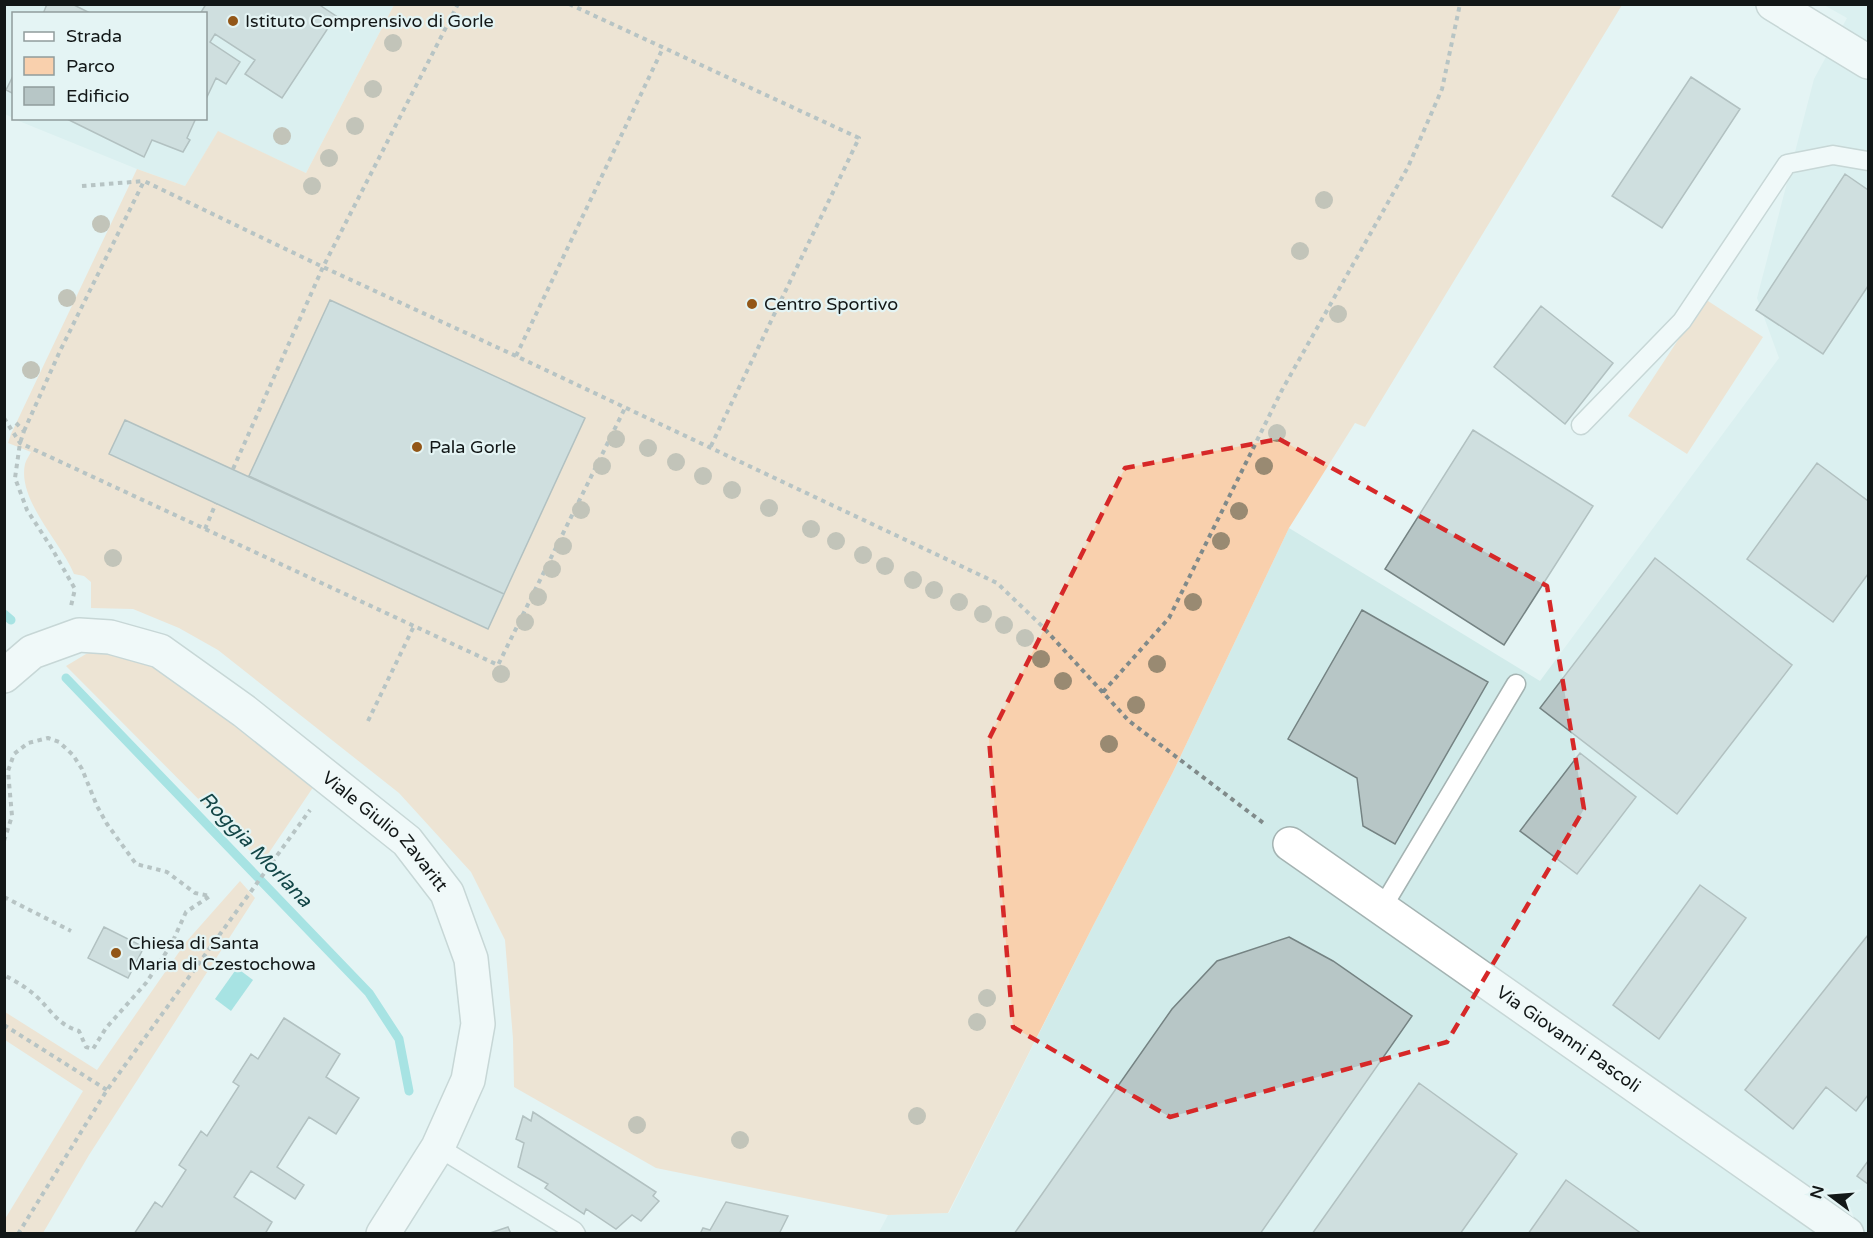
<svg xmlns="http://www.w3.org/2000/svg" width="1873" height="1238" viewBox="0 0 1873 1238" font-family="'Varela Round',sans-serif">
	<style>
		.built { fill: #d1ebea }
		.green { fill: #f9d0ad }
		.water { fill: #5ecece }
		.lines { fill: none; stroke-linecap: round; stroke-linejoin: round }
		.stream { stroke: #5ecece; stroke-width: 9 }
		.building { fill: #b7c6c6; stroke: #758383; stroke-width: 1.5 }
		.lane-casing { stroke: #a4b3b2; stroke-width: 21 }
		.street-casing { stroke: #a4b3b2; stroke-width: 36 }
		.secondary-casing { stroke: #a4b3b2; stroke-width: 36 }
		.path { stroke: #808a8a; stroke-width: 4; stroke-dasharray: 4.5 4.5; stroke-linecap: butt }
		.lane { stroke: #fff; stroke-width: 18 }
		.street { stroke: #fff; stroke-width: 33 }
		.secondary { stroke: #fff; stroke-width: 33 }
		.tree { fill: #998a72 }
		.marked { fill: none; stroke: #d62828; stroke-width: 4.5; stroke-dasharray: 12 8; stroke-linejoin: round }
		.poi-dot { fill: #935718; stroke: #e4f4f4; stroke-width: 2 }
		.labels { text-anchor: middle; stroke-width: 4.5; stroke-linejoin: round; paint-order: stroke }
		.poi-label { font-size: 18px; fill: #121717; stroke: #e4f4f4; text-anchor: start }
		.street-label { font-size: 18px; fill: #121717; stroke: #e4f4f4 }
		.water-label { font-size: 20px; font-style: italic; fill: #134647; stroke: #e4f4f4 }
	</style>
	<rect width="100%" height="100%" fill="#e4f4f4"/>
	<!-- built -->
	<path class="built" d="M4 5H394L306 173 218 132 185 186 137 169 14 119 206 118V14H14L13 118 5 114Z
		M1824 5H1868V1233L878 1234 888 1215 949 1213 1094 924 1173 772 1289 528 1540 681 1779 358 1757 298 1814 79 1847 18Z"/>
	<!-- green -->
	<path class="green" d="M394 5H1622L1365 427 1355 423 1289 528 1173 772 1094 924 948 1213 888 1215 656 1168 514 1087 513 1039 505 940 471 872 399 793 218 650 179 628 133 609 91 608V582L84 576 74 574C61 542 17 500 25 464 26 460 29 456 31 452L8 443 11 434 137 169 185 186 218 131 306 173Z
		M1705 299 1763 337 1687 454 1628 416Z
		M107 648 155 661 316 783 262 863 66 666 86 654Z
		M240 881 255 898 89 1155 43 1233H5V1219L83 1091 5 1040V1012L97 1070 186 942Z"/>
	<!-- water -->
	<path class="water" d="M237 968 253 980 231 1011 215 999Z"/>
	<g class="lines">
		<!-- stream -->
		<path class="stream" d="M4 614 11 620
			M66 678 369 993 399 1039 409 1091"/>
	</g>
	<!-- building -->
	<path class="building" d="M47 4H72L92 14H43Z
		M206 4H318L336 16 282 98 245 74 255 60 215 34 210 42 240 62 226 84 216 78 206 99V14H200Z
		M14 74V94L6 90Z
		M1691 77 1740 109 1662 228 1612 196Z
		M65 118H196L187 138 190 140 183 152 152 140 144 157Z
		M1845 174 1868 190V286L1823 354 1756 310Z
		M330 300 585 418 504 594 249 476Z
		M1541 306 1613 363 1565 424 1494 367Z
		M125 420 504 594 488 629 109 454Z
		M1473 430 1593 506 1504 645 1385 569Z
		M1817 463 1868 501V574L1833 622 1747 559Z
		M1655 558 1792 665 1677 814 1540 708Z
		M1362 610 1488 682 1395 844 1363 826 1357 778 1288 739Z
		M1580 753 1636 797 1577 874 1520 831Z
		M1700 885 1746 918 1659 1039 1613 1005Z
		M104 927 144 947 128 978 88 958Z
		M1868 935V1095L1856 1111 1826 1087 1793 1129 1745 1090Z
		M1289 937 1333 961 1412 1016 1260 1234H1014L1172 1009 1217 961Z
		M284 1018 340 1054 326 1077 359 1098 336 1134 309 1117 277 1167 304 1185 295 1199 251 1171 234 1197 272 1222 265 1234H134L155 1202 162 1207 186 1170 179 1165 201 1131 207 1136 239 1086 233 1082 251 1054 258 1059Z
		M1419 1083 1517 1154 1460 1234H1312Z
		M533 1112 656 1192 653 1196 659 1201 641 1221 632 1215 616 1229 586 1209 584 1214 545 1188 548 1184 518 1167 524 1143 516 1139 523 1116 531 1121Z
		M1868 1161V1184L1857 1176Z
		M1566 1180 1642 1234H1528Z
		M726 1202 788 1216 779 1234H700L703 1228 710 1230Z
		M508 1227 511 1234H487Z"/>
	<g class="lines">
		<!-- lane casing -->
		<g class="lane-casing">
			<path id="lane" d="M1581 425 1682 321 1787 164 1833 155 1868 161
				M1382 908 1516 684
				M438 1147 574 1231 576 1234"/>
		</g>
		<!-- street casing -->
		<g class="street-casing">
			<g id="street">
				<path id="s1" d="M4 676 32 652 79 635 110 637 160 651 244 711 407 841 447 893 471 959 478 1024 468 1080 438 1147 383 1234"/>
				<path id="s2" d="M1290 844 1847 1234"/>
			</g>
		</g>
		<!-- secondary casing -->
		<g class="secondary-casing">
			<path id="secondary" d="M1773 4 1868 62"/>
		</g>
		<!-- path -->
		<path class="path" d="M569 4 859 138 710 448
			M82 186 144 181
			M516 356 663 48
			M4 418 20 443 498 665 625 408
			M16 423 24 431 20 443 15 478 27 510 51 547 75 589 71 606
			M24 431 60 351 144 181 323 267 516 356 997 583 1042 626 1129 721 1266 825
			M233 469 323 267 458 4
			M205 529 216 503
			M1103 692 1169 618 1282 390 1408 167 1442 89 1460 4
			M368 721 414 626
			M4 841 12 816 8 771 14 754 28 743 48 738 59 742 73 755 82 769 97 806 107 824 136 864 167 872 195 893 210 896 186 912 171 945 146 983 106 1028 93 1049 86 1047 79 1031C58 1025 51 1010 36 996 26 987 15 981 4 975
			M4 897 71 931
			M4 1025 107 1090
			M18 1234 107 1090 310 810"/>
		<!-- lane -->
		<use href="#lane" class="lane"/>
		<!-- street -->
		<use href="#street" class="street"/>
		<!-- secondary -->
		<use href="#secondary" class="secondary"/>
	</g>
	<!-- trees -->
	<g class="tree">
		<circle cx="393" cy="43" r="9"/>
		<circle cx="373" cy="89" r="9"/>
		<circle cx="355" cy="126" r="9"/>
		<circle cx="282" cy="136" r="9"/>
		<circle cx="329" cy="158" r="9"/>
		<circle cx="312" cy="186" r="9"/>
		<circle cx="1324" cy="200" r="9"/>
		<circle cx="101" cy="224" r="9"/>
		<circle cx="1300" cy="251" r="9"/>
		<circle cx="67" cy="298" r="9"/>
		<circle cx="1338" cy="314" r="9"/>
		<circle cx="31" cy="370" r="9"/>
		<circle cx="1277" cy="433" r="9"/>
		<circle cx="616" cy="439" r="9"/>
		<circle cx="648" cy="448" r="9"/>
		<circle cx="676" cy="462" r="9"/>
		<circle cx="602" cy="466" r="9"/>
		<circle cx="1264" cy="466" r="9"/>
		<circle cx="703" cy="476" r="9"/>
		<circle cx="732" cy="490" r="9"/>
		<circle cx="769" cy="508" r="9"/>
		<circle cx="581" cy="510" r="9"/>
		<circle cx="1239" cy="511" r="9"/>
		<circle cx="811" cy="529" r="9"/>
		<circle cx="836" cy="541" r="9"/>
		<circle cx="1221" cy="541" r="9"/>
		<circle cx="563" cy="546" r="9"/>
		<circle cx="863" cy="555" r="9"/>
		<circle cx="113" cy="558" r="9"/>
		<circle cx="885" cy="566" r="9"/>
		<circle cx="552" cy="569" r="9"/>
		<circle cx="913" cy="580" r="9"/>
		<circle cx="934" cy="590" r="9"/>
		<circle cx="538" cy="597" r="9"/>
		<circle cx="959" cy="602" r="9"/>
		<circle cx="1193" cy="602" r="9"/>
		<circle cx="983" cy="614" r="9"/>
		<circle cx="525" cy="622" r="9"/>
		<circle cx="1004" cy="625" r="9"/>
		<circle cx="1025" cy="638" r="9"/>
		<circle cx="1041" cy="659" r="9"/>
		<circle cx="1157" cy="664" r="9"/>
		<circle cx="501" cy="674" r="9"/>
		<circle cx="1063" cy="681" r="9"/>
		<circle cx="1136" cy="705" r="9"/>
		<circle cx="1109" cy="744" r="9"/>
		<circle cx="987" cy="998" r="9"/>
		<circle cx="977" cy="1022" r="9"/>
		<circle cx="917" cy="1116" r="9"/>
		<circle cx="637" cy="1125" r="9"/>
		<circle cx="740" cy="1140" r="9"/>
	</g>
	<!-- marked area -->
	<path d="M0 0H1873V1238H0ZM1279 439 1547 586 1584 809 1447 1042 1170 1117 1013 1027 989 739 1125 468Z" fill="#e4f4f4" fill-opacity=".55" fill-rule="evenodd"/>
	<path class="marked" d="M1279 439 1547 586 1584 809 1447 1042 1170 1117 1013 1027 989 739 1125 468Z"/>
	<!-- markers -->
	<g class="poi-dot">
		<circle cx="233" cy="21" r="6"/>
		<circle cx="752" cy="304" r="6"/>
		<circle cx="417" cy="447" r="6"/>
		<circle cx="116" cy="953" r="6"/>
	</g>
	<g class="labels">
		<!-- poi labels -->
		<g class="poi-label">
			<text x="245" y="27">Istituto Comprensivo di Gorle</text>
			<text x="764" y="310">Centro Sportivo</text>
			<text x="429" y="453">Pala Gorle</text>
			<text x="128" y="949">Chiesa di Santa<tspan x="128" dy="21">Maria di Czestochowa</tspan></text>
		</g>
		<!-- street labels -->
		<g class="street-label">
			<text dy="6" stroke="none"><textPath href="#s1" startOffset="459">Viale Giulio Zavaritt</textPath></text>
			<text dy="6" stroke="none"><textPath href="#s2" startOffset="340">Via Giovanni Pascoli</textPath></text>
		</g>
		<!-- water labels -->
		<g class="water-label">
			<text transform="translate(256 849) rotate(46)" y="7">Roggia Morlana</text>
		</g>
	</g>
	<!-- border -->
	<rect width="1873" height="1238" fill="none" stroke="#121717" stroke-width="12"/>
	<!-- legend -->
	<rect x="12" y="12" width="195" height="108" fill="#e4f4f4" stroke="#909c9c" stroke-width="1.5"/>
	<rect x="24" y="32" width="30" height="9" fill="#ffffff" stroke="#909c9c" stroke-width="1.5"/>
	<text x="66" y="42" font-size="18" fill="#121717">Strada</text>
	<rect x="24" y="57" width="30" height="18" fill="#f9d0ad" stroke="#909c9c" stroke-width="1.5"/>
	<text x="66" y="72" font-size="18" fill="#121717">Parco</text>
	<rect x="24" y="87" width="30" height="18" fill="#b7c6c6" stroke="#909c9c" stroke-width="1.5"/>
	<text x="66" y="102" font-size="18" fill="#121717">Edificio</text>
	<!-- north arrow -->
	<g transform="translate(1831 1196) rotate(286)" stroke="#e4f4f4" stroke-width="4.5" paint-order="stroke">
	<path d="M0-4.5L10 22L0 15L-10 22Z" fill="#121717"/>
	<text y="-9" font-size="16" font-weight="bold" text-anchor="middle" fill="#121717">N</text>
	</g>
</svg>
